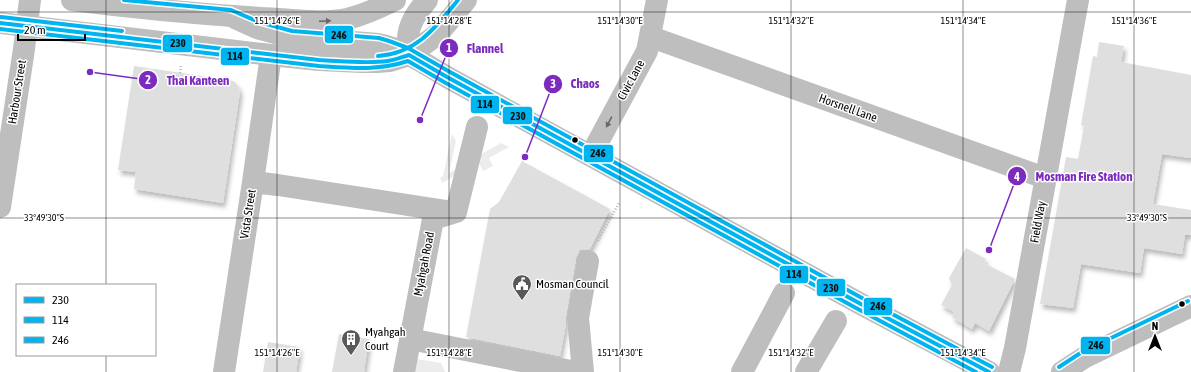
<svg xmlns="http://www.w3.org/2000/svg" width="1191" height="372" viewBox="0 0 1191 372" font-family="'Asap Condensed',sans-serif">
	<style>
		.green { fill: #ececec }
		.building { fill: #dfdfdf; filter: url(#shadow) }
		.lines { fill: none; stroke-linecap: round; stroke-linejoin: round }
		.path { stroke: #b9b9b9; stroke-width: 2.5; stroke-dasharray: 1 2; stroke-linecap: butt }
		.minor { stroke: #bebebe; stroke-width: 22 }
		.major { stroke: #bebebe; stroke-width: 22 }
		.highway { stroke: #bebebe; stroke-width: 22 }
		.bus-1-casing { stroke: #fff; stroke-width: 7 }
		.bus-2-casing { stroke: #fff; stroke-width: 7 }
		.bus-3-casing { stroke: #fff; stroke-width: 7 }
		.bus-1 { stroke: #00b5ef; stroke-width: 4 }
		.bus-2 { stroke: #00b5ef; stroke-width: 4 }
		.bus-3 { stroke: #00b5ef; stroke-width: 4 }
		.oneway { fill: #686868 }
		.ticks { fill: none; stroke: #000; stroke-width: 1; stroke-opacity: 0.45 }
		.bus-dot { fill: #000; stroke: #fff; stroke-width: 1.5 }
		.labels { text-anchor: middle; stroke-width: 3; stroke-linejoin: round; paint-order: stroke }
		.street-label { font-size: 12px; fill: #000; stroke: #fff }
		.poi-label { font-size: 12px; fill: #000; stroke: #fff; text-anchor: start }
		.ticks-label { font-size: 10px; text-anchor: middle; fill: #000; stroke: #fff; stroke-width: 3; stroke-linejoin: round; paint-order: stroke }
		.leader { fill: none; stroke: #7b2cbf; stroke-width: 1.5 }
		.callout-dot { fill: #7b2cbf; stroke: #fff; stroke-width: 1.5 }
		.mark-label { font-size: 12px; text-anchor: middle; font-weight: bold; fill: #fff }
		.callout-label { font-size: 13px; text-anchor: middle; font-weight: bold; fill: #7b2cbf; stroke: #fff; stroke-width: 3; stroke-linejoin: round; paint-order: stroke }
		.line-badge { stroke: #fff; stroke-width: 1.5 }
		.pale-badge-label { font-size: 11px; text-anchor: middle; font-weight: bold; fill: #111 }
	</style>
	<defs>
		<filter id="shadow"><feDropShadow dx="2.5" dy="4.5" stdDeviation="2" flood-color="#0004"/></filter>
	</defs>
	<rect width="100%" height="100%" fill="#fff"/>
	<!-- green -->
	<path class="green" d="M452 134 456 141 449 173 462 166 465 170 442 183 440 178 443 176Z
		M501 143 509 147 489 158 493 166 483 171 476 157Z
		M411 358 441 363 445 372H408Z"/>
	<!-- building -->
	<path class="building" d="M1099 42 1124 46 1121 62 1191 75V158L1162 154 1153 204 1191 210V235H1185L1182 254 1144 248 1140 273 1081 264 1073 308 1040 304 1066 157 1078 159 1084 126 1081 125 1093 56 1097 57Z
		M134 66 230 80 235 82 238 86 240 92 223 203 134 189 136 172 118 170Z
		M522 161 610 209 590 249 582 250 580 249 576 258 566 316V324L560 356 466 337 490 209 499 202Z
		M966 248 986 259 984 263 1015 279 989 331 975 323 972 329 952 317 954 312 941 305 952 285 949 278Z
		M339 334 369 339 364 372H332Z
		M268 342 300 347 296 372H263Z"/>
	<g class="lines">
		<!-- path -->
		<path class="path" d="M180 73 181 66
			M598 241 619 203"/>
		<!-- minor -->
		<path class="minor" d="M651 37 1045 178
			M591 155 647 51 657 0
			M253 182 278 185 453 212
			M0 207 24 49 30 0
			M410 339 576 372
			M224 372 253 182 271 55
			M404 372 433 219 456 212 477 127
			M583 372 578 318 588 261
			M742 372 784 293
			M806 372 836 321
			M1009 372 1015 348 1078 0
			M1062 372 1085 357 1191 306"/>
		<!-- major -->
		<path class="major" d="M235 18 257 28 291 37 378 44C404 49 425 64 447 77L859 303 989 372
			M409 55C409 50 407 44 408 39 408 24 418 11 427 0"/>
		<!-- highway -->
		<path class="highway" d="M72 0C135 8 199 14 262 18 290 19 319 24 347 19 364 15 379 8 395 0
			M0 23 271 55 319 60 361 62H377L390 61 409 55 434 37 442 29 466 0"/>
		<!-- bus-1 casing -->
		<g class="bus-1-casing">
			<path id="bus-1" d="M0 23 319 60C342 61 365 64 388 61 395 60 402 57 409 55L447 77 859 303 989 372"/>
		</g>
		<!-- bus-2 casing -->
		<g class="bus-2-casing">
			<path id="bus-2" d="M0 29 319 66C350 68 378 71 408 61L444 82 856 308 976 372"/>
		</g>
		<!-- bus-3 casing -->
		<g class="bus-3-casing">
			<path id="bus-3" d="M124 0 231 10 259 22 292 31 379 38 389 41 408 48 450 72 862 298 992 367
				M1 17 122 31
				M378 56C417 53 435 28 458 0
				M1059 367 1082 352 1188 301"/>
		</g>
		<!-- bus-1 -->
		<use href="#bus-1" class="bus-1"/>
		<!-- bus-2 -->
		<use href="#bus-2" class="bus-2"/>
		<!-- bus-3 -->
		<use href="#bus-3" class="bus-3"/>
	</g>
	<!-- one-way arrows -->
	<defs><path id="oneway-solid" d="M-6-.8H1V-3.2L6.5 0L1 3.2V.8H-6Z"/></defs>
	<g class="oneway">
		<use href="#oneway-solid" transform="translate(325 21) rotate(-2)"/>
		<use href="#oneway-solid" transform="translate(609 122) rotate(118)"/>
	</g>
	<!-- ticks -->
	<path class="ticks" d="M106 0V285M277 0V372M449 0V372M620 0V372M791 0V372M963 0V372M1134 0V372M0 12H1191M0 218H1191M106 355V372"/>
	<!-- icons -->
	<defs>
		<g id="civic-pin" transform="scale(1)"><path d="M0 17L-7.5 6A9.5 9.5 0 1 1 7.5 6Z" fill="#595959" stroke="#fff"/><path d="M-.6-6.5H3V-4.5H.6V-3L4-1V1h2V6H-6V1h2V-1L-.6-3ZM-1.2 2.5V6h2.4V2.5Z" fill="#fff"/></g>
		<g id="building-pin" transform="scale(1)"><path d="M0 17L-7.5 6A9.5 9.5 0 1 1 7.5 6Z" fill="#595959" stroke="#fff"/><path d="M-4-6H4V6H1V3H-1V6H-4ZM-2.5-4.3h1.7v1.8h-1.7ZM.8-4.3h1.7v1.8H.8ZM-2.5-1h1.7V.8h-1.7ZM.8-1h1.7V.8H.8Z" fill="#fff"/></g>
	</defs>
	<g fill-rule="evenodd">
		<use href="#civic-pin" x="522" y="284"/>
		<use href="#building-pin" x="351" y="339"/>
	</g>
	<!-- markers -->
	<g class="bus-dot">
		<circle cx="575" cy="140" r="3.5"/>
		<circle cx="1182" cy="304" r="3.5"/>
	</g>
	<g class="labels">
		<!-- street labels -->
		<g class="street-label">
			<text transform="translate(631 80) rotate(-62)" y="4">Civic Lane</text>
			<text transform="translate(17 92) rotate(-81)" y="4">Harbour Street</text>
			<text transform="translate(848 108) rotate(20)" y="4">Horsnell Lane</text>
			<text transform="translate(248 214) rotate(-81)" y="4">Vista Street</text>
			<text transform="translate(1038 222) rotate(-80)" y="4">Field Way</text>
			<text transform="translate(424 264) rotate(-79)" y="4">Myahgah Road</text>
		</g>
		<!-- poi labels -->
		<g class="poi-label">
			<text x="536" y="288">Mosman Council</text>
			<text x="365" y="336">Myahgah<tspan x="365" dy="14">Court</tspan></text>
		</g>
	</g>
	<g class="ticks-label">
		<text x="277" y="24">151°14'26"E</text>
		<text x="449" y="24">151°14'28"E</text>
		<text x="620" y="24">151°14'30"E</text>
		<text x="791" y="24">151°14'32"E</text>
		<text x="963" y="24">151°14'34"E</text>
		<text x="1134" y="24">151°14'36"E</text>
		<text x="44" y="221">33°49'30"S</text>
		<text x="1147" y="221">33°49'30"S</text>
		<text x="277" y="356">151°14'26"E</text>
		<text x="449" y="356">151°14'28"E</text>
		<text x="620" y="356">151°14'30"E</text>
		<text x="791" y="356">151°14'32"E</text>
		<text x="963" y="356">151°14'34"E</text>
	</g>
	<!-- callouts -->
	<path class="leader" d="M420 120L449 48M90 72L148 80M525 157L553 84M989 250L1017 176"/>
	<g class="callout-dot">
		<circle cx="420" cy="120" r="4"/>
		<circle cx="90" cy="72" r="4"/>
		<circle cx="525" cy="157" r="4"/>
		<circle cx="989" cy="250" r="4"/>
		<circle cx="449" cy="48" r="10"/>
		<circle cx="148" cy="80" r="10"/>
		<circle cx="553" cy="84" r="10"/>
		<circle cx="1017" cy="176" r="10"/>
	</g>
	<g class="mark-label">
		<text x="449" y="52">1</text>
		<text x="148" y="84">2</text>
		<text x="553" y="88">3</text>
		<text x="1017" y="181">4</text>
	</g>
	<g class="callout-label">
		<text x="485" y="53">Flannel</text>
		<text x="198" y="85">Thai Kanteen</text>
		<text x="585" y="88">Chaos</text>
		<text x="1084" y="181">Mosman Fire Station</text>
	</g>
	<g class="line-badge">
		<rect x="324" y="25" width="30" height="19" rx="4" fill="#00b5ef"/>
		<rect x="162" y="34" width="31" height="19" rx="4" fill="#00b5ef"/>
		<rect x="220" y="47" width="30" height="19" rx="4" fill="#00b5ef"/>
		<rect x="470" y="95" width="30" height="19" rx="4" fill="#00b5ef"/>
		<rect x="502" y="106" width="31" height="19" rx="4" fill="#00b5ef"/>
		<rect x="583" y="144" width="31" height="19" rx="4" fill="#00b5ef"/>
		<rect x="779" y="265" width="30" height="19" rx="4" fill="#00b5ef"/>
		<rect x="816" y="278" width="30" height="19" rx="4" fill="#00b5ef"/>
		<rect x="863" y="297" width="30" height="19" rx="4" fill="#00b5ef"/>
		<rect x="1080" y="336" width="31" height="19" rx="4" fill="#00b5ef"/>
	</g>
	<g class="pale-badge-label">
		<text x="339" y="39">246</text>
		<text x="178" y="47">230</text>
		<text x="235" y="60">114</text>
		<text x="485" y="108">114</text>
		<text x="518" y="120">230</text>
		<text x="598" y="157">246</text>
		<text x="794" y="278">114</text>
		<text x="831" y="292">230</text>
		<text x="878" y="310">246</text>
		<text x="1096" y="349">246</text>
	</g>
	<!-- legend -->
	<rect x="16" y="284" width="140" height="72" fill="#ffffff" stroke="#999999"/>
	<rect x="24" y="297" width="20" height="6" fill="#00b5ef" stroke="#999999"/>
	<text x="52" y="304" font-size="12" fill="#000000">230</text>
	<rect x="24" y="317" width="20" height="6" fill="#00b5ef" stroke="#999999"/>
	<text x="52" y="324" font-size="12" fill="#000000">114</text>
	<rect x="24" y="337" width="20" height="6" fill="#00b5ef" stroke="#999999"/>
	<text x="52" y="344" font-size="12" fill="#000000">246</text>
	<!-- north arrow -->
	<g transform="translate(1155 336)" stroke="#ffffff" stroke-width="3" paint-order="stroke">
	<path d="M0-3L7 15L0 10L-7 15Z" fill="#000000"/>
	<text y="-6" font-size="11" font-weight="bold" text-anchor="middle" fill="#000000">N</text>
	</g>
	<!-- scale -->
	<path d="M18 34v6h67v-6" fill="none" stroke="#000000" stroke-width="2"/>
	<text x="24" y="34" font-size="12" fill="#000000" stroke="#ffffff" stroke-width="3" paint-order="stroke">20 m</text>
</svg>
